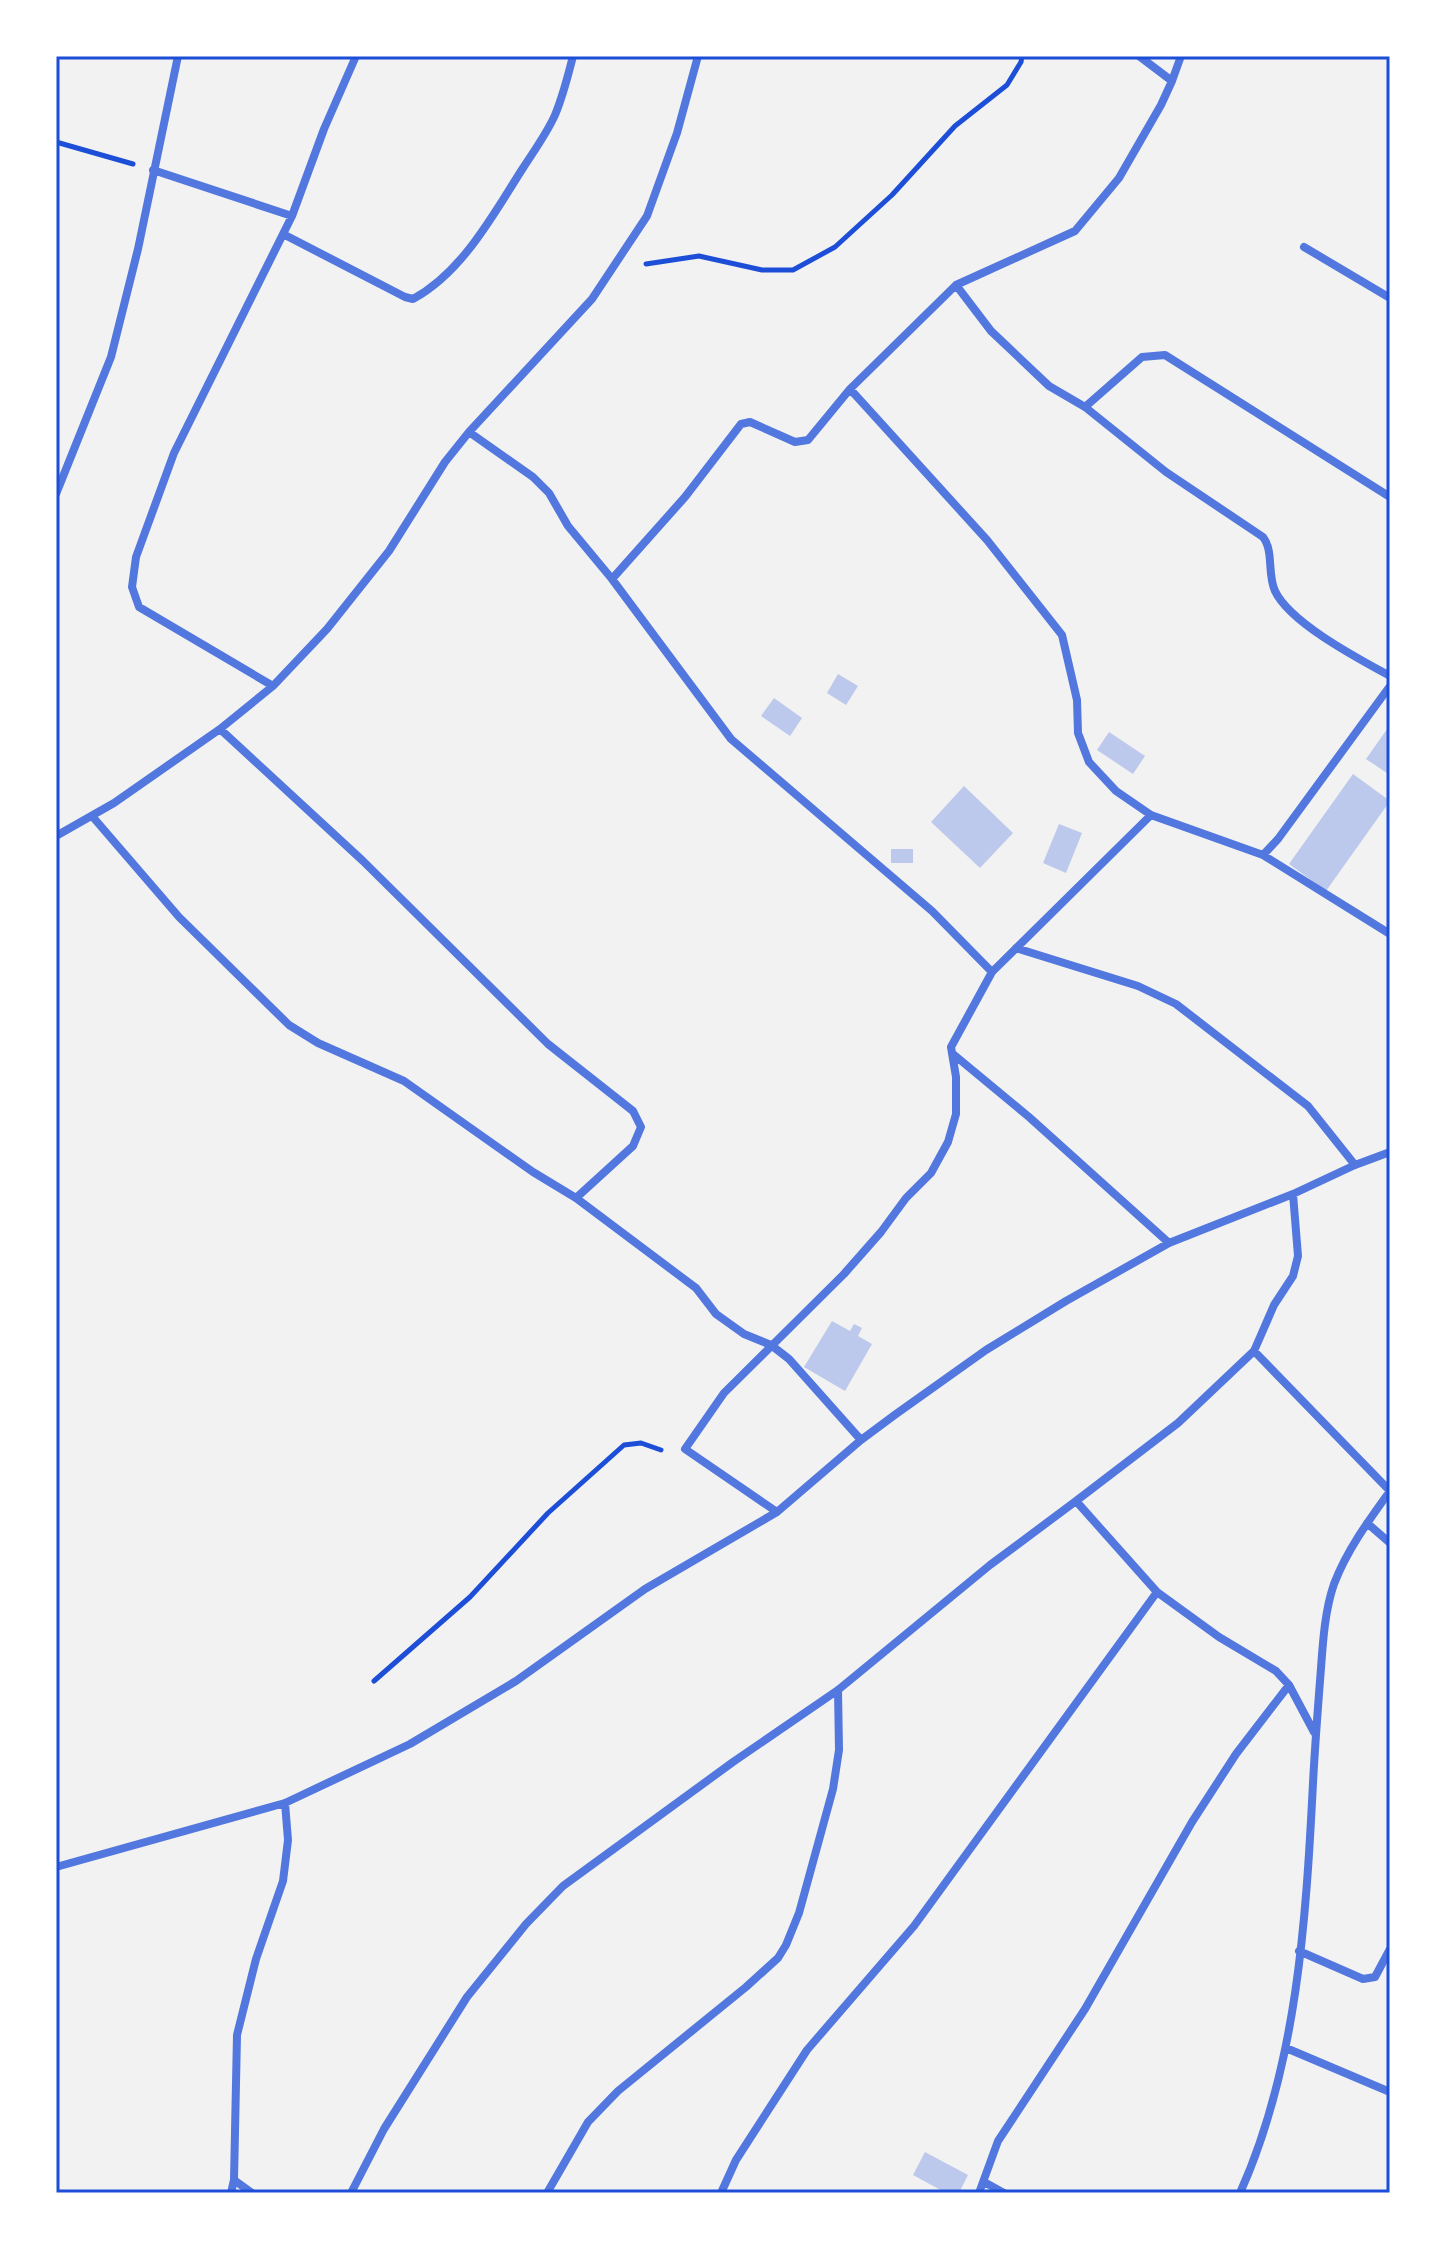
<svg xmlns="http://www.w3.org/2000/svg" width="1446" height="2249" viewBox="0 0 1446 2249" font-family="Georgia,serif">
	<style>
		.building { fill: #bdc9ec }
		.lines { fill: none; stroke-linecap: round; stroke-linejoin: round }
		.path { stroke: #1d4ed8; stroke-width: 5 }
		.minor { stroke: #5277de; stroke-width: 8 }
		.neatline { fill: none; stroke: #1d4ed8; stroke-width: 3 }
	</style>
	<rect width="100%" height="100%" fill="#f2f2f2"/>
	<!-- building -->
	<path class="building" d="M838 674 858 686 846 705 827 693Z
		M774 698 802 718 790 736 761 716Z
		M1390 725V775L1366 759Z
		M1109 732 1145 756 1133 774 1097 750Z
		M1353 774 1390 801 1326 891 1289 864Z
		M964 786 1013 833 980 868 931 822Z
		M1059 824 1082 833 1066 873 1043 863Z
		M891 849H913V863H891Z
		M832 1321 850 1331 854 1324 862 1328 858 1336 872 1344 845 1391 804 1367Z
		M925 2152 968 2175 959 2193H946L913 2175Z"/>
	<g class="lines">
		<!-- path -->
		<path class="path" d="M56 142 133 164
			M646 264 699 256 762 270H793L835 247 892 195 955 126 1007 85 1021 62 1022 56
			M374 1681 470 1597 548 1513 624 1445 641 1443 661 1450"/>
		<!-- minor -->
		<path class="minor" d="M1139 56 1172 81 1181 56
			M153 170 292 216
			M283 234 405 297 413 299C463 272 494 213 523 168 534 151 547 133 555 115 563 96 568 76 573 56
			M1304 247 1390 298
			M956 285 991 331 1049 386 1085 407 1166 472 1263 537C1274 551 1267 574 1275 591 1290 623 1359 659 1390 676
			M850 389 987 540 1062 635 1077 700 1078 733 1089 762 1116 791 1151 815 1263 855 1390 934
			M1085 407 1142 357 1165 355 1390 497
			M469 432 533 477 549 493 568 526 612 579 685 497 741 424 750 422 795 442 808 440 850 389 956 285 1075 231 1119 178 1161 105 1172 81
			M56 494 111 357 138 249 178 56
			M612 579 731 739 932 911 992 972 951 1047 956 1077V1114L948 1142 931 1173 906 1198 881 1232 844 1274 724 1393 685 1449 777 1512
			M273 686 139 607 132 587 136 557 174 453 292 216 324 129 356 56
			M220 729 363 861 548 1044 633 1111 641 1127 633 1146 576 1198
			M92 816 179 917 289 1025 318 1043 404 1081 533 1172 576 1198 696 1288 716 1314 744 1334 771 1345 789 1359 861 1440
			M56 836 114 803 220 729 273 686 327 629 389 551 445 462 469 432 592 299 647 216 677 133 698 56
			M1263 855 1278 839 1390 686
			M1016 948 1138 986 1176 1004 1308 1106 1355 1165
			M992 972 1151 815
			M953 1054 1029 1117 1169 1243
			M1254 1351 1390 1491
			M1367 1523 1390 1543
			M1157 1592 1219 1637 1276 1671 1289 1685 1314 1732
			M56 1867 285 1803 410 1744 516 1681 645 1589 777 1512 861 1440 896 1414 986 1350 1066 1301 1169 1243 1293 1194 1355 1165 1390 1152
			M1299 1951 1363 1979 1375 1977 1390 1949
			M1286 2048 1390 2092
			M234 2180 252 2193
			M984 2182 1004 2193
			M231 2193 234 2180 237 2035 256 1959 283 1881 288 1840 285 1803
			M351 2193 384 2129 467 1997 526 1924 563 1886 733 1762 838 1690 990 1565 1076 1501
			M547 2193 588 2122 618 2091 746 1987 778 1958 786 1945 799 1913 833 1789 839 1750 838 1690
			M721 2193 736 2160 807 2050 914 1926 1157 1592 1076 1501 1178 1423 1254 1351 1274 1305 1293 1276 1298 1256 1293 1194
			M979 2193 998 2141 1085 2009 1192 1822 1236 1754 1289 1685
			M1240 2193C1297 2066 1306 1920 1313 1783 1315 1745 1318 1706 1321 1668 1323 1640 1325 1610 1334 1584 1347 1550 1369 1520 1390 1491"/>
	</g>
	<!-- border -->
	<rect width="1446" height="2249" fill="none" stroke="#ffffff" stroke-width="116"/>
	<rect x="58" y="58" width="1330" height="2133" class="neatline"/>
</svg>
